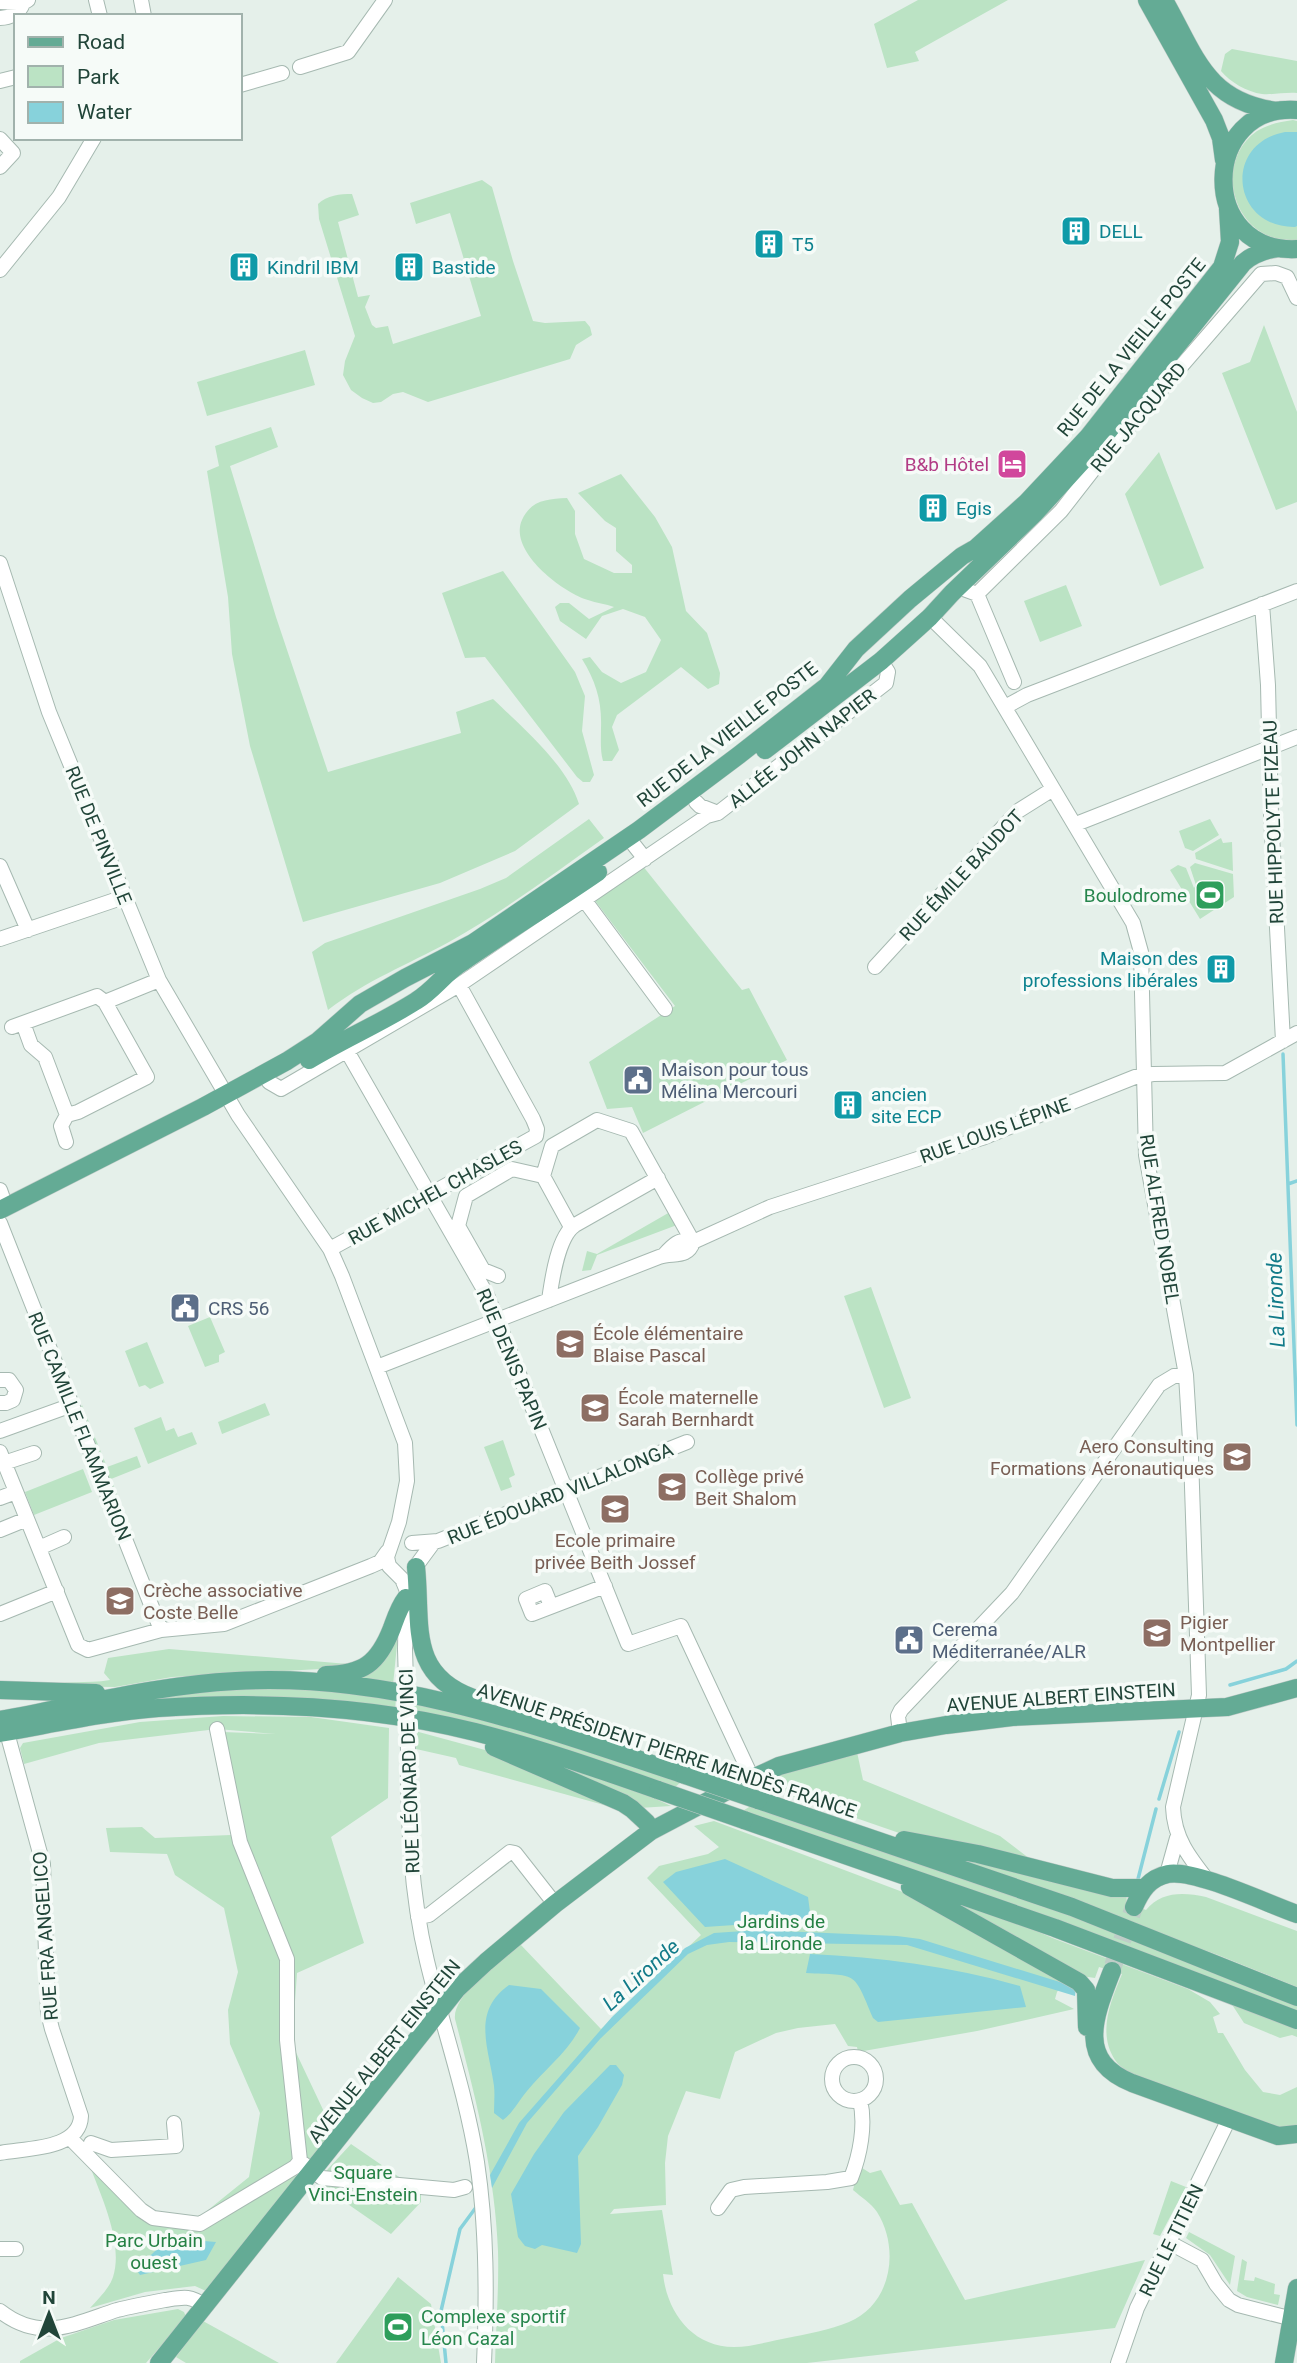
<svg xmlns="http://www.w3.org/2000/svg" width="1297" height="2363" viewBox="0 0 1297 2363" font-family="Roboto,sans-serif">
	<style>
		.green { fill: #bbe3c4 }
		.water { fill: #87d2db }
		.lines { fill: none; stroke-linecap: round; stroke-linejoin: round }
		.stream { stroke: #87d2db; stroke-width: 3.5 }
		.major-tunnel { stroke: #becec7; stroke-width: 18; stroke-dasharray: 18 9; stroke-linecap: butt }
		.minor-casing { stroke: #a6b9b1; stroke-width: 16 }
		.major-casing { stroke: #c1cbc8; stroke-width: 19 }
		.minor { stroke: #fff; stroke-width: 14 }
		.major { stroke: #64ab95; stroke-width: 18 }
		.minor-bridge-casing { stroke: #a6b9b1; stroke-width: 16; stroke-linecap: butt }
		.major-bridge-casing { stroke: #c1cbc8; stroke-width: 19; stroke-linecap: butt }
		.minor-bridge { stroke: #fff; stroke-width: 14 }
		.major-bridge { stroke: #64ab95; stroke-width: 18 }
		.labels { text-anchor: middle; stroke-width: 7; stroke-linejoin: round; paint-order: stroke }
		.culture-label { font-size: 19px; fill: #0d838f; stroke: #f6fbf8; text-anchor: start }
		.street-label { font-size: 19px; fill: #214539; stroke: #f6fbf8 }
		.hotel-label { font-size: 19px; fill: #b23c85; stroke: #f6fbf8; text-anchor: end }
		.leisure-label { font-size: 19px; fill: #27864d; stroke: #f6fbf8; text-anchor: end }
		.service-label { font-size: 19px; fill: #4e5e75; stroke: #f6fbf8; text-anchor: start }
		.education-label { font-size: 19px; fill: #785e54; stroke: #f6fbf8; text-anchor: start }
		.park-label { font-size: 19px; fill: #258144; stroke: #f6fbf8 }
		.water-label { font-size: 21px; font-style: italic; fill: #127b89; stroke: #f6fbf8 }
	</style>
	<rect width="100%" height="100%" fill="#e5f0ea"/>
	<!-- green -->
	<path class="green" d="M918 0H1008L915 52 919 61 887 68 874 24Z
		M1232 49 1297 61V93C1285 92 1273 95 1262 94 1247 92 1230 82 1221 71L1225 54Z
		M1293 120 1297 121V240C1284 240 1272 239 1261 232 1226 210 1222 155 1257 131 1269 124 1280 122 1293 120Z
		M482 180 492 187 513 261 533 321 545 323 585 321 590 327 592 335 576 345 570 359 428 402 403 392 393 394 381 402 373 403 362 398 351 390 343 375 345 361 355 336 319 219 318 204C327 195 340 194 352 194L359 215 338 222 358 297 370 295 365 307 372 325 376 328 388 326 393 344 481 316 450 213 416 224 410 203Z
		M1264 325 1297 412V502L1276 510 1222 373 1250 362Z
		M305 350 315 385 207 416 197 382Z
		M271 427 278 447 230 466 276 617 328 772 461 733 456 712 493 699C522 727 567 765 579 804L515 851 440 883 303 922 250 746 232 654 228 597 207 471 219 466 215 446Z
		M1159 452 1204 568 1160 586 1125 494Z
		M621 474 655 517 672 547 686 611 707 633 720 673 719 684 708 689 681 667 617 715 612 727 619 750 612 761H603C600 750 601 740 601 728 602 701 596 682 582 659L590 657 602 672 621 683 646 672 661 640 645 617 623 609 602 616 586 639 560 621 555 607 560 603H569L589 619 614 607C606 604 596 603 588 600 562 592 508 551 522 520 531 500 547 499 567 498L575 511V534L584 559 614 573H632V565L616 551V528L605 521 578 493Z
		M503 571 575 672 585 696 582 731 594 775 590 782H583L577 777 485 657 465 658 442 593Z
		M1066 585 1082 626 1040 642 1024 601Z
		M589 819 604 838C553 874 503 912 449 942 407 965 367 980 328 1010L312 952 325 943 480 889 506 878Z
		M1210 819 1219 835 1193 851 1185 848 1179 831Z
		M1221 838 1223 843 1232 842 1233 871 1196 859 1195 853Z
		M1195 863 1233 874 1234 897 1200 919 1170 870 1178 865 1186 868 1194 888 1196 885 1190 867Z
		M642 865 742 990 749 988 787 1060 643 1133 632 1107 607 1109 589 1062 675 1006 593 898Z
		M670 1212 677 1225 597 1255 591 1270 582 1271 587 1251 597 1254Z
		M871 1287 911 1398 884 1408 844 1296Z
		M210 1317 225 1352 219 1355V1362L205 1367 188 1326Z
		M147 1342 164 1383 150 1389 145 1385 139 1387 125 1351Z
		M265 1403 270 1415 222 1434 218 1422Z
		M82 1405 107 1467 137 1456 141 1467 111 1479 120 1502 117 1503 80 1409Z
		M161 1417 166 1431 174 1428 178 1437 192 1432 197 1444 148 1464 134 1428Z
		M503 1440 515 1475 509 1478 512 1487 501 1491 484 1447Z
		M83 1469 92 1492 34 1515 25 1492Z
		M399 1624 393 1685 358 1680Z
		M169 1649 348 1664 340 1668 172 1677 115 1687 41 1686C64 1680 87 1684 110 1680L104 1673 108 1658Z
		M291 1687 396 1698 395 1710 125 1702 234 1688Z
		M415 1700 432 1703 682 1781 673 1789 415 1714Z
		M223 1716 311 1717 389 1728 388 1798 331 1837 364 1943 297 1973 292 2044 335 2135 206 2291 195 2286 145 2292 90 2308C98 2299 109 2289 113 2277 124 2242 100 2194 88 2161L108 2172 151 2210 197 2219 249 2177 260 2113 230 2044 228 2010 238 1972 224 1908 175 1875 167 1854 110 1852 106 1828 142 1827 155 1838 231 1835 287 1951 252 1865 222 1732 276 1734 217 1729 99 1743 24 1764 20 1748 23 1743 140 1722Z
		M415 1731 485 1750 622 1810 459 1765 456 1758 416 1749Z
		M513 1749 643 1793 671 1806 639 1808Z
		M857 1752 863 1780 1000 1836 1034 1862 905 1835 752 1782Z
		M754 1804 1016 1895 1297 2001V2013L741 1812Z
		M714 1821 908 1894 1065 1980 1057 1992 1055 1999 1074 2009 977 2031 858 2052 857 2047 848 2046 835 2024 798 2028 776 2033 735 2052 720 2099 686 2091 668 2136 665 2163 666 2205 614 2209 610 2214 662 2210 673 2275 663 2274C667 2312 692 2347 734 2347 751 2347 770 2341 787 2338 807 2334 830 2330 849 2322 892 2304 900 2248 877 2212 871 2203 861 2197 853 2190L859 2166 870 2173 881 2170 900 2205 912 2203 965 2300 1145 2260 1115 2328 807 2363H495C496 2326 499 2288 498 2251 495 2172 475 2095 455 2019 452 1995 502 1958 520 1944L601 2029 701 1935 647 1878 659 1866 708 1854 719 1847 694 1826Z
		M933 1852 1126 1893 1127 1903 1146 1910C1161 1891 1184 1892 1206 1897L1297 1931V1987L1218 1955Z
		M952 1899 1006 1918 1055 1939 1188 1989 1210 2002 1220 2014 1213 2017 1218 2033H1223L1245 2070 1263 2092 1280 2095 1297 2087V2127L1281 2128 1142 2078C1133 2074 1121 2069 1115 2060 1097 2032 1111 2001 1122 1974L1099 1967 1095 1978 1081 1976 950 1903Z
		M1231 2003 1297 2025V2037L1292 2035 1280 2038 1244 2023Z
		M351 2144 421 2192V2202L391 2234 316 2182Z
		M1171 2181 1186 2187 1160 2236 1153 2234Z
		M1189 2232 1235 2256 1230 2285 1210 2255 1186 2238Z
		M1242 2259 1247 2262 1244 2280 1254 2281 1255 2277 1275 2284 1274 2294 1280 2295 1278 2305 1247 2297 1237 2291Z
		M398 2277 431 2304 441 2363H336Z
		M178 2309 184 2312 186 2317 146 2363H20V2361L61 2338 114 2320Z
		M203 2321 279 2363H186L176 2357Z"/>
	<!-- water -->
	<path class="water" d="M1285 132H1297V226L1295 227C1232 228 1222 144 1285 132Z
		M725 1859 808 1897 811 1920 705 1927 663 1882 676 1872Z
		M759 1930 897 1936 920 1939 1076 1987 1075 1996 907 1945 729 1942 707 1945 688 1954 600 2039 527 2123 492 2188 490 2175 519 2123 612 2017 685 1948 714 1933Z
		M810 1954C880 1957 953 1967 1020 1986L1026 2007 878 2022 873 2018C853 1969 857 1976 806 1973Z
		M509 1985 541 1989 580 2028C568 2052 544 2070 527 2091 519 2100 513 2113 503 2120L494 2113C494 2104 495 2095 494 2086 489 2048 471 2012 509 1985Z
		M610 2065H616L624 2075 622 2085 598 2127 578 2156 581 2244 577 2253 542 2245 535 2249 525 2246 518 2237 511 2194 534 2154 564 2112Z
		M169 2238 216 2242 206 2260 140 2275 136 2269Z"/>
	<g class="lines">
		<!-- stream -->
		<path class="stream" d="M1283 1054 1297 1425
			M1288 1184 1297 1181
			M1230 1685 1286 1669 1297 1661
			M1159 1799 1179 1732
			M1138 1879 1156 1809
			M446 2363 441 2311 460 2229 477 2206"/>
		<!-- major-tunnel -->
		<path class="major-tunnel" d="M1113 1966 1134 1907"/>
		<!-- minor casing -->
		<g class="minor-casing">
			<path id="minor" d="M96 0 100 16
				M141 0 144 16
				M0 2 23 3 28 0
				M0 18C10 18 20 13 23 3
				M300 67 348 52 385 0
				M0 81 16 77
				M240 85 282 73
				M0 139 13 153 0 167
				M0 270 59 197 94 138
				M0 563 49 712 159 980 238 1115 330 1249 342 1276 405 1443 407 1481 399 1522 387 1557 389 1566 402 1579 407 1591
				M958 587 977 594 1061 511 1107 452 1261 274 1276 273 1287 277 1297 298
				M977 594 1014 682
				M1262 604 1268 685 1271 815 1283 1041
				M930 617 980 666 1133 923 1141 952 1146 1155 1186 1375 1191 1457 1199 1695 1173 1807C1174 1838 1189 1857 1208 1881
				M1005 707 1027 695 1297 591
				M696 802 700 806 718 813
				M1076 824 1297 737
				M634 845 645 859
				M0 866 28 930
				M580 894 665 1009
				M0 939 124 897
				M875 967 1018 811 1053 789
				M105 1002 159 980
				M12 1027 23 1023 97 996 105 1002 147 1077 78 1112 67 1115 45 1057 31 1045 23 1023
				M347 1051 487 1295 628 1644 681 1626 752 1778
				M269 1082 281 1089 459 985 707 816 718 813 886 683 888 672 881 661
				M66 1142 61 1126 67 1115
				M543 1176 552 1146 597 1120 631 1131 693 1242
				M543 1176 571 1227
				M0 1190 6 1207
				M0 1223 161 1630
				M330 1249 536 1136 537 1129 533 1119 459 985
				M664 1255C672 1246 680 1237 693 1242L770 1207 982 1138 1135 1077 1153 1074 1225 1073 1297 1033
				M498 1276 483 1270 458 1226 466 1196 512 1169 543 1176
				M549 1300C552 1279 558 1236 575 1225L658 1178
				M377 1367 659 1257C672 1252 688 1259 693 1242
				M0 1380H9L16 1390 13 1400 6 1403H0
				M0 1431 72 1405
				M0 1452 78 1645 88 1650 161 1630 224 1624 371 1566 380 1562 387 1552
				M4 1463 34 1453
				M0 1498 16 1492
				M0 1530 27 1519
				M412 1543 438 1541 687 1442
				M39 1548 64 1537
				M419 1562 433 1543
				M551 1606 545 1591 526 1599 532 1614 605 1586
				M0 1614 57 1591
				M405 1649 406 1598
				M217 1729 240 1842 287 1959V2040L300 2161 322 2178 454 2190 465 2187
				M900 1733 898 1716 901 1710 1012 1593 1159 1385 1174 1376 1186 1375
				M408 1750C408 1821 410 1891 427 1961 443 2028 466 2093 477 2162 487 2229 487 2295 484 2363
				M1167 1874 1177 1838
				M418 1917 429 1915 510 1852 515 1853 555 1904
				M832 2079a22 22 0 1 1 44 0a22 22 0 1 1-44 0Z
				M70 2138 141 2210 153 2218 200 2224 295 2167 300 2161
				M91 2143 111 2150 176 2146 174 2123
				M0 2153C26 2148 80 2150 81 2116L52 2029 48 2013 43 1864 9 1740
				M718 2208 731 2190 744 2187 827 2182 851 2178C860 2155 866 2125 860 2100
				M1170 2243 1202 2260 1216 2284 1229 2300 1238 2305 1293 2319
				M0 2249H16
				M0 2311C41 2343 74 2324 117 2310 133 2306 149 2303 165 2300 184 2297 189 2295 206 2306
				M1118 2363 1137 2308 1226 2125 1225 2118"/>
		</g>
		<!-- major casing -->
		<g class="major-casing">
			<path id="major" d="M1147 0 1214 120 1221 138 1224 160
				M1164 0C1196 56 1205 101 1277 111
				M1297 110C1201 103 1197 254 1297 249
				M765 750 881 661 930 617 952 593 1035 513 1097 445 1243 263C1253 254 1265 250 1278 248
				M309 1060C344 1039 381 1023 416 1001 433 991 444 974 461 963 506 932 553 903 598 872
				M0 1210 203 1107 287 1061 318 1041 360 1004 405 978 473 943 639 830 739 755 827 686 856 649 910 599 962 556 976 548 1027 502 1088 437 1222 267 1230 242 1228 209
				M416 1567C422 1624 407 1674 473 1698
				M326 1675C363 1674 378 1664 392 1628 396 1617 399 1607 406 1598
				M0 1690 96 1693
				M0 1720C78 1706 156 1685 236 1681 392 1672 540 1727 685 1775
				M0 1733C52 1724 105 1712 158 1708 263 1701 373 1706 475 1732 538 1748 598 1769 658 1790
				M494 1747 623 1803 632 1809 647 1823
				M758 1800 1072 1907 1297 1997
				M744 1820 1055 1928 1297 2020
				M904 1840 978 1854 1112 1888H1143
				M910 1887 1079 1982 1086 1990 1087 2027
				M1134 1907C1141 1891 1149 1878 1168 1874 1195 1869 1268 1904 1297 1914
				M1112 1971C1095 2015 1075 2060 1132 2083L1278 2136 1297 2134
				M159 2363 457 1989 486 1962 555 1904 651 1831 744 1782 779 1766 900 1733 946 1725 1012 1717 1227 1707 1297 1688
				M1284 2363 1297 2288"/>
		</g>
		<!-- minor -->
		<use href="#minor" class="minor"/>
		<!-- major -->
		<use href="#major" class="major"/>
		<!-- minor-bridge casing -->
		<g class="minor-bridge-casing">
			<path id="minor-bridge" d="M405 1649 408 1750"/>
		</g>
		<!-- major-bridge casing -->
		<g class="major-bridge-casing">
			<path id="major-bridge" d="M685 1775 758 1800
				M658 1790 744 1820"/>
		</g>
		<!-- minor-bridge -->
		<use href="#minor-bridge" class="minor-bridge"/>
		<!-- major-bridge -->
		<use href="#major-bridge" class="major-bridge"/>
	</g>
	<!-- icons -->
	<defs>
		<g id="building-square" transform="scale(1.575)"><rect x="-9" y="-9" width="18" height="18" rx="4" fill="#0f9aa8" stroke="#f6fbf8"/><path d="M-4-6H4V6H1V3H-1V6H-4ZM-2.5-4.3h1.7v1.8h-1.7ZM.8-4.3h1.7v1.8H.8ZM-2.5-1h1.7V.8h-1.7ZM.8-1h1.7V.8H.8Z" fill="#fff"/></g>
		<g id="hotel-square" transform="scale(1.575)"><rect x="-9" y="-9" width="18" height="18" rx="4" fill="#d1479c" stroke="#f6fbf8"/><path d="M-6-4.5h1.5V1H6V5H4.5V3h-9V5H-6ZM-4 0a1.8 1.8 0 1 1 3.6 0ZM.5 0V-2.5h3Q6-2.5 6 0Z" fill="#fff"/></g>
		<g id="stadium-square" transform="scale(1.575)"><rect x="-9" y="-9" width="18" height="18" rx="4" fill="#2e9e5b" stroke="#f6fbf8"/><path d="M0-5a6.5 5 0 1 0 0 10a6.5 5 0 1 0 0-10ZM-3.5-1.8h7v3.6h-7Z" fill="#fff"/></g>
		<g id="civic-square" transform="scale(1.575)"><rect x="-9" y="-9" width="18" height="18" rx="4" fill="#5c6f8a" stroke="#f6fbf8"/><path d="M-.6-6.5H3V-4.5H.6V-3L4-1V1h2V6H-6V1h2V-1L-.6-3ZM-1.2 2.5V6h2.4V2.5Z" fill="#fff"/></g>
		<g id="school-square" transform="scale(1.575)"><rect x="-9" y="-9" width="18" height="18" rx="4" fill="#8d6e63" stroke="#f6fbf8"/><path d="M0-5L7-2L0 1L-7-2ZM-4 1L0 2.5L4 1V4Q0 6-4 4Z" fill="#fff"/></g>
		<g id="university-square" transform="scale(1.575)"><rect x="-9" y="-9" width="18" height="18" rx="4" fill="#8d6e63" stroke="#f6fbf8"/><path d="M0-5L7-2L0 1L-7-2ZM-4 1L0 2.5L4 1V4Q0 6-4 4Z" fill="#fff"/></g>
	</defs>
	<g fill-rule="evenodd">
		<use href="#building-square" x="1076" y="231"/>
		<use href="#building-square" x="769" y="244"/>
		<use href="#building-square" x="244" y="267"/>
		<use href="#building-square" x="409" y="267"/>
		<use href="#hotel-square" x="1012" y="464"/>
		<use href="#building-square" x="933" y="508"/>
		<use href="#stadium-square" x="1210" y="895"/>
		<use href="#building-square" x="1221" y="969"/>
		<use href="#civic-square" x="638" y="1080"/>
		<use href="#building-square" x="848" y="1105"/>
		<use href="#civic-square" x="185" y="1308"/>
		<use href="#school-square" x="570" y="1344"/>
		<use href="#school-square" x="595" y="1408"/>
		<use href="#university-square" x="1237" y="1457"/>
		<use href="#school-square" x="672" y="1487"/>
		<use href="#school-square" x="615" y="1509"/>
		<use href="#school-square" x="120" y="1601"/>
		<use href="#university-square" x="1157" y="1633"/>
		<use href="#civic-square" x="909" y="1640"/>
		<use href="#stadium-square" x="398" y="2327"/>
	</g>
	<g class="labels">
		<!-- culture labels -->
		<g class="culture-label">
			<text x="1099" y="238">DELL</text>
			<text x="792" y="251">T5</text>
			<text x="267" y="274">Kindril IBM</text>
			<text x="432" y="274">Bastide</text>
			<text x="956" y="515">Egis</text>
			<text x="1198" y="965" text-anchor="end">Maison des<tspan x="1198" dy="22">professions libérales</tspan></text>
			<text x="871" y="1101">ancien<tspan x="871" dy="22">site ECP</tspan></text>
		</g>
		<!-- street labels -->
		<g class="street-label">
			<text transform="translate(1131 347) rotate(-51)" y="7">RUE DE LA VIEILLE POSTE</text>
			<text transform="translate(1138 417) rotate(-50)" y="7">RUE JACQUARD</text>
			<text transform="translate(727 734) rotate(-38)" y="7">RUE DE LA VIEILLE POSTE</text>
			<text transform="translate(802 748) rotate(-38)" y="7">ALLÉE JOHN NAPIER</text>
			<text transform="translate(1273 822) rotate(-92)" y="7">RUE HIPPOLYTE FIZEAU</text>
			<text transform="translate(99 835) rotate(68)" y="7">RUE DE PINVILLE</text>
			<text transform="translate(961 875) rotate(-47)" y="7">RUE ÉMILE BAUDOT</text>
			<text transform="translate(995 1130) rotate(-20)" y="7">RUE LOUIS LÉPINE</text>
			<text transform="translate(435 1192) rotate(-29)" y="7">RUE MICHEL CHASLES</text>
			<text transform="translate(1160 1219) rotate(81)" y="7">RUE ALFRED NOBEL</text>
			<text transform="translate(512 1359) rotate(67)" y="7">RUE DENIS PAPIN</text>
			<text transform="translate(80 1426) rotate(68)" y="7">RUE CAMILLE FLAMMARION</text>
			<text transform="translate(560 1493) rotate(-22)" y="7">RUE ÉDOUARD VILLALONGA</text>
			<text transform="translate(1061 1697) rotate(-4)" y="7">AVENUE ALBERT EINSTEIN</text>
			<text transform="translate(667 1750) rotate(18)" y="7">AVENUE PRÉSIDENT PIERRE MENDÈS FRANCE</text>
			<text transform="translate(409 1771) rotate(-92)" y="7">RUE LÉONARD DE VINCI</text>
			<text transform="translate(45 1936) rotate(-94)" y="7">RUE FRA ANGELICO</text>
			<text transform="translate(384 2051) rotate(-51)" y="7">AVENUE ALBERT EINSTEIN</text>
			<text transform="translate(1171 2240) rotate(-64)" y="7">RUE LE TITIEN</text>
		</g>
		<!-- hotel labels -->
		<g class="hotel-label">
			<text x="989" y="471">B&amp;b Hôtel</text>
		</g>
		<!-- leisure labels -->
		<g class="leisure-label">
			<text x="1187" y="902">Boulodrome</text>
			<text x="421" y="2323" text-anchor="start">Complexe sportif<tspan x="421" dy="22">Léon Cazal</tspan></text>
		</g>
		<!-- service labels -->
		<g class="service-label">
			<text x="661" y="1076">Maison pour tous<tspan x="661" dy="22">Mélina Mercouri</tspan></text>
			<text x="208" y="1315">CRS 56</text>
			<text x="932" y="1636">Cerema<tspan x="932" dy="22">Méditerranée/ALR</tspan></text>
		</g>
		<!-- education labels -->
		<g class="education-label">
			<text x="593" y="1340">École élémentaire<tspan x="593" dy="22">Blaise Pascal</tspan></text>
			<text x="618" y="1404">École maternelle<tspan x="618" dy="22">Sarah Bernhardt</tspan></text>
			<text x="1214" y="1453" text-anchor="end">Aero Consulting<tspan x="1214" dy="22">Formations Aéronautiques</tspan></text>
			<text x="695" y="1483">Collège privé<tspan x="695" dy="22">Beit Shalom</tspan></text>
			<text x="615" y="1547" text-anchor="middle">Ecole primaire<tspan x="615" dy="22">privée Beith Jossef</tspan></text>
			<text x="143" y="1597">Crèche associative<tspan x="143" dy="22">Coste Belle</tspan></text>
			<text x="1180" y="1629">Pigier<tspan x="1180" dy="22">Montpellier</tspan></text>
		</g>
		<!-- park labels -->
		<g class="park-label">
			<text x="781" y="1928">Jardins de<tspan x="781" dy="22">la Lironde</tspan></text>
			<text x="363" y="2179">Square<tspan x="363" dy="22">Vinci-Enstein</tspan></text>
			<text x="154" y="2247">Parc Urbain<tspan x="154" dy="22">ouest</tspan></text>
		</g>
		<!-- water labels -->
		<g class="water-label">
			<text transform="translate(1276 1300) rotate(-92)" y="7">La Lironde</text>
			<text transform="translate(641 1975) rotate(-42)" y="7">La Lironde</text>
		</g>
	</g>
	<!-- legend -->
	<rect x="14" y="14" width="228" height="126" fill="#f6fbf8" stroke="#a1b2ac" stroke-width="2"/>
	<rect x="28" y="37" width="35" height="10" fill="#64ab95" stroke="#a1b2ac" stroke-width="2"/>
	<text x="77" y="49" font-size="21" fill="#214539">Road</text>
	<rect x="28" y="66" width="35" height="21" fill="#bbe3c4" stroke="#a1b2ac" stroke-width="2"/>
	<text x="77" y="84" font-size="21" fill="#214539">Park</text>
	<rect x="28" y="102" width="35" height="21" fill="#87d2db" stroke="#a1b2ac" stroke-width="2"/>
	<text x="77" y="119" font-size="21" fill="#214539">Water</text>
	<!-- north arrow -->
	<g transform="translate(49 2314)" stroke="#f6fbf8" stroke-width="5" paint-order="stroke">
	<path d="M0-5L12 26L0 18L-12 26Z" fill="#214539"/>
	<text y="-10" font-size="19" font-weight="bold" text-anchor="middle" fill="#214539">N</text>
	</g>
</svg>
